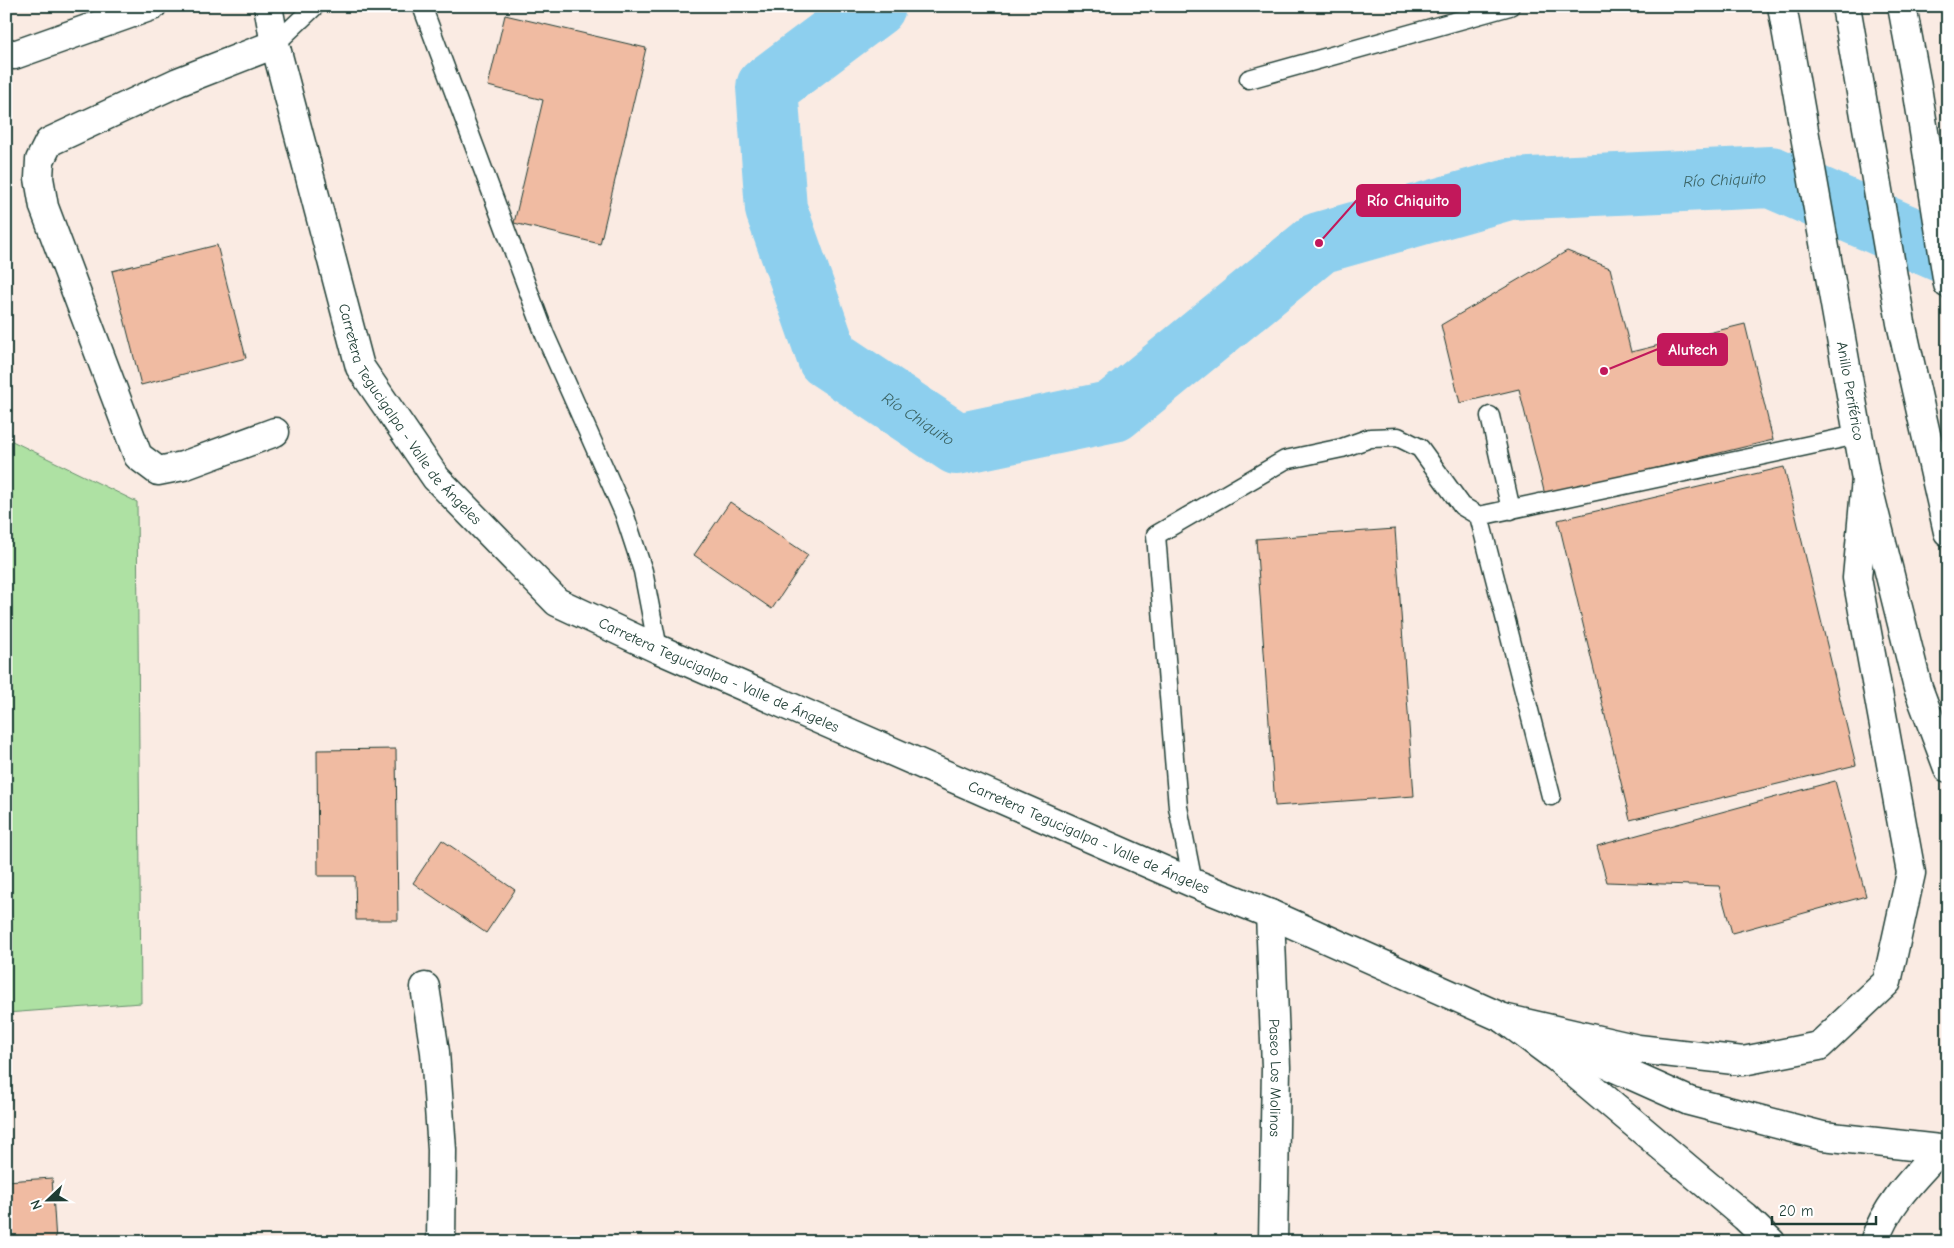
<svg xmlns="http://www.w3.org/2000/svg" width="1954" height="1248" viewBox="0 0 1954 1248" font-family="'Comic Neue',sans-serif">
	<style>
		.green { fill: #aee1a3; stroke: #668f6c }
		.lines { fill: none; stroke-linecap: round; stroke-linejoin: round }
		.river { stroke: #8dcfee; stroke-width: 62 }
		.building { fill: #f0bba2; stroke: #1f3d34 }
		.service-casing { stroke: #1f3d34; stroke-width: 21 }
		.minor-casing { stroke: #1f3d34; stroke-width: 31 }
		.secondary-casing { stroke: #1f3d34; stroke-width: 31 }
		.trunk-casing { stroke: #1f3d34; stroke-width: 31 }
		.service { stroke: #fff; stroke-width: 18 }
		.minor { stroke: #fff; stroke-width: 28 }
		.secondary { stroke: #fff; stroke-width: 28 }
		.trunk { stroke: #fff; stroke-width: 28 }
		.labels { text-anchor: middle; stroke-width: 5; stroke-linejoin: round; paint-order: stroke }
		.street-label { font-size: 15px; fill: #1f3d34; stroke: #fff }
		.water-label { font-size: 16px; font-style: italic; fill: #3a6262; stroke: #fff }
		.leader { fill: none; stroke: #c2185b; stroke-width: 2 }
		.callout-dot { fill: #c2185b; stroke: #fff; stroke-width: 2 }
		.callout { fill: #c2185b; stroke: #c2185b; stroke-width: 2 }
		.callout-label { font-size: 16px; text-anchor: middle; font-weight: bold; fill: #fff }
	</style>
	<rect width="100%" height="100%" fill="#faebe3"/>
	<filter id="ink" filterUnits="userSpaceOnUse"><feTurbulence type="fractalNoise" baseFrequency=".02" numOctaves="2"/><feDisplacementMap in="SourceGraphic" scale="10" xChannelSelector="R" yChannelSelector="G"/><feConvolveMatrix kernelMatrix="1 2 1 2 8 2 1 2 1" color-interpolation-filters="sRGB"/></filter>
	<g filter="url(#ink)">
		<!-- green -->
		<path class="green" d="M6 438 137 502 141 1003 6 1013Z"/>
		<g class="lines">
			<!-- river -->
			<path class="river" id="s1" d="M875 6 767 87 776 209 828 358 957 444 1114 411 1319 243 1509 189 1771 177 1948 254"/>
		</g>
		<!-- building -->
		<path class="building" d="M505 15 646 48 600 244 514 223 543 100 488 86Z
			M217 245 246 358 141 385 112 271Z
			M1567 251 1610 268 1631 352 1745 324 1773 440 1545 495 1519 389 1460 403 1441 325Z
			M1784 467 1856 765 1630 820 1558 520Z
			M730 502 808 555 772 609 694 555Z
			M1395 529 1414 796 1275 806 1256 539Z
			M396 749 398 920H356L355 876H318L317 750Z
			M1835 781 1866 896 1732 933 1719 886 1607 882 1597 846Z
			M442 840 515 890 486 933 413 883Z
			M52 1178 56 1242H6V1181Z"/>
		<g class="lines">
			<!-- service casing -->
			<g class="service-casing">
				<path id="service" d="M422 6 545 335 624 513 643 571 658 649
					M275 44 315 6
					M1249 79 1510 6
					M1490 416 1511 510
					M1479 516 1551 796
					M1193 883 1178 807 1156 535 1285 460 1342 448 1370 438 1398 437 1420 448 1462 506 1479 516 1857 435"/>
			</g>
			<!-- minor casing -->
			<g class="minor-casing">
				<g id="minor">
					<path d="M6 52 14 55 152 6"/>
					<path d="M275 432 183 466 158 471 138 456 44 207 39 178 40 160 49 142 178 82 275 44"/>
					<path id="s2" d="M1270 914 1276 1067 1273 1242"/>
					<path d="M425 987 435 1052 442 1150 441 1242"/>
				</g>
			</g>
			<!-- secondary casing -->
			<g class="secondary-casing">
				<g id="secondary">
					<path id="s3" d="M268 6 275 44 360 367 436 478 557 602 658 649 1193 883 1270 914 1503 1018 1557 1058 1745 1217 1771 1242"/>
				</g>
			</g>
			<!-- trunk casing -->
			<g class="trunk-casing">
				<g id="trunk">
					<path id="s4" d="M1782 6 1866 479 1918 688 1948 768"/>
					<path d="M1846 6 1901 323 1948 532"/>
					<path d="M1902 6 1916 81 1948 284"/>
					<path d="M1503 1018 1638 1049 1743 1061 1819 1046 1887 982 1911 873 1857 578 1866 479"/>
					<path d="M1559 1043 1689 1101 1823 1136 1948 1150"/>
					<path d="M1874 1242C1886 1205 1914 1178 1940 1150"/>
				</g>
			</g>
			<!-- service -->
			<use href="#service" class="service"/>
			<!-- minor -->
			<use href="#minor" class="minor"/>
			<!-- secondary -->
			<use href="#secondary" class="secondary"/>
			<!-- trunk -->
			<use href="#trunk" class="trunk"/>
		</g>
	</g>
	<g class="labels">
		<!-- street labels -->
		<g class="street-label">
			<text dy="5" stroke="none"><textPath href="#s4" startOffset="391">Anillo Periférico</textPath></text>
			<text dy="5" stroke="none"><textPath href="#s3" startOffset="438">Carretera Tegucigalpa - Valle de Ángeles</textPath></text>
			<text dy="5" stroke="none"><textPath href="#s3" startOffset="858">Carretera Tegucigalpa - Valle de Ángeles</textPath></text>
			<text dy="5" stroke="none"><textPath href="#s3" startOffset="1262">Carretera Tegucigalpa - Valle de Ángeles</textPath></text>
			<text dy="5" stroke="none"><textPath href="#s2" startOffset="164">Paseo Los Molinos</textPath></text>
		</g>
		<!-- water labels -->
		<g class="water-label">
			<text dy="6" stroke="none"><textPath href="#s1" startOffset="1409">Río Chiquito</textPath></text>
			<text dy="6" stroke="none"><textPath href="#s1" startOffset="524">Río Chiquito</textPath></text>
		</g>
	</g>
	<!-- callouts -->
	<path class="leader" d="M1319 243L1357 200M1604 371L1658 349"/>
	<g class="callout-dot">
		<circle cx="1319" cy="243" r="5"/>
		<circle cx="1604" cy="371" r="5"/>
	</g>
	<g class="callout">
		<rect x="1357" y="185" width="103" height="31" rx="5"/>
		<rect x="1658" y="334" width="69" height="31" rx="5"/>
	</g>
	<g class="callout-label">
		<text x="1408" y="206">Río Chiquito</text>
		<text x="1693" y="355">Alutech</text>
	</g>
	<!-- margin -->
	<rect width="1954" height="1248" fill="none" stroke="#fff" stroke-width="25"/>
	<rect x="12" y="12" width="1929" height="1223" fill="none" stroke="#1f3d34" stroke-width="2" filter="url(#ink)"/>
	<!-- north arrow -->
	<g transform="translate(48 1200) rotate(248)" stroke="#ffffff" stroke-width="4" paint-order="stroke">
	<path d="M0-4L9 19L0 12L-9 19Z" fill="#1f3d34"/>
	<text y="-8" font-size="14" font-weight="bold" text-anchor="middle" fill="#1f3d34">N</text>
	</g>
	<!-- scale -->
	<path d="M1772 1216v8h104v-8" fill="none" stroke="#1f3d34" stroke-width="2.5"/>
	<text x="1779" y="1216" font-size="15" fill="#1f3d34" stroke="#ffffff" stroke-width="4" paint-order="stroke">20 m</text>
</svg>
